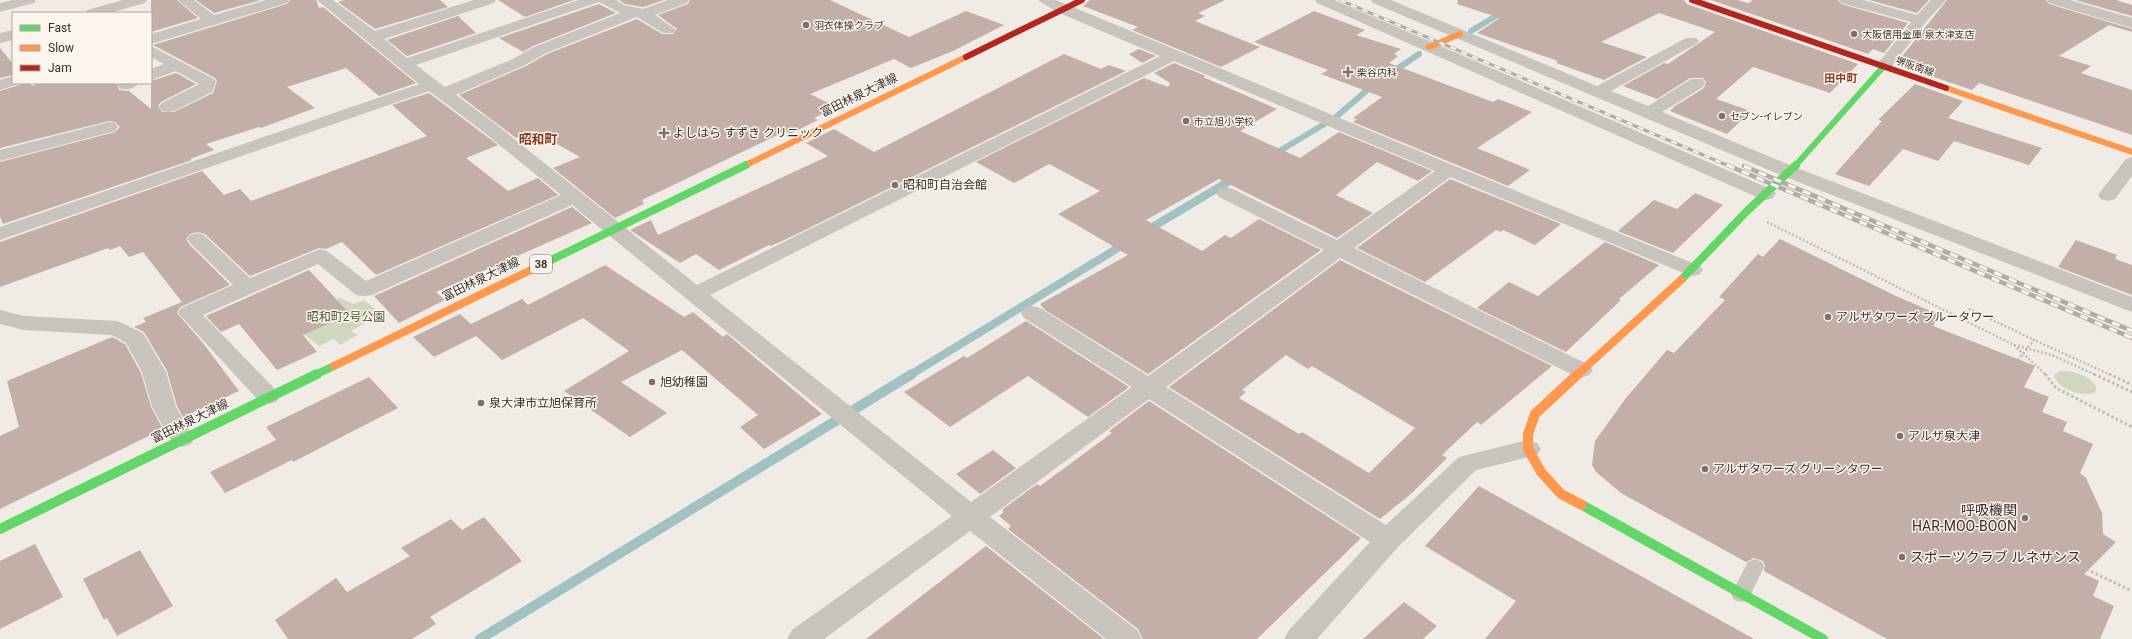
<svg xmlns="http://www.w3.org/2000/svg" width="2132" height="639" viewBox="0 0 2132 639" font-family="Roboto,'Noto Sans JP',sans-serif">
	<style>
		.green { fill: #d1d6bf }
		.lines { fill: none; stroke-linecap: round; stroke-linejoin: round }
		.stream-far2 { stroke: #a1c2c1; stroke-width: 6 }
		.stream-far1 { stroke: #a1c2c1; stroke-width: 8 }
		.stream { stroke: #a1c2c1; stroke-width: 10 }
		.building { fill: #c3afa7; fill-rule: evenodd }
		.path-far1 { stroke: #c2bbb6; stroke-width: 2.5; stroke-dasharray: 2 2; stroke-linecap: butt }
		.path { stroke: #c2bbb6; stroke-width: 3; stroke-dasharray: 2.5 2.5; stroke-linecap: butt }
		.lane { fill: #c9c3be; fill-rule: evenodd }
		.street { fill: #c9c3be; fill-rule: evenodd }
		.fast-far2 { stroke: #63d668; stroke-width: 6 }
		.fast-far1 { stroke: #63d668; stroke-width: 8 }
		.fast { stroke: #63d668; stroke-width: 10 }
		.slow-far2 { stroke: #ff974d; stroke-width: 6 }
		.slow-far1 { stroke: #ff974d; stroke-width: 8 }
		.slow { stroke: #ff974d; stroke-width: 10 }
		.jam { stroke: #b3261e; stroke-width: 6 }
		.rail-far1-casing { stroke: #b1aca8; stroke-width: 3 }
		.rail-casing { stroke: #b1aca8; stroke-width: 4.5 }
		.rail-far1 { stroke: #fbf5ee; stroke-width: 2; stroke-dasharray: 6; stroke-linecap: butt }
		.rail { stroke: #fbf5ee; stroke-width: 3; stroke-dasharray: 8; stroke-linecap: butt }
		.path-bridge-far1 { stroke: #c2bbb6; stroke-width: 2.5; stroke-dasharray: 2 2; stroke-linecap: butt }
		.path-bridge { stroke: #c2bbb6; stroke-width: 3; stroke-dasharray: 2.5 2.5; stroke-linecap: butt }
		.poi-dot { fill: #7a716c; stroke: #fbf5ee; stroke-width: 1.5 }
		.labels { text-anchor: middle; stroke-width: 3; stroke-linejoin: round; paint-order: stroke }
		.far-poi-label { font-size: 10px; fill: #3b302b; stroke: #fbf5ee; text-anchor: start }
		.far-street-label { font-size: 10px; fill: #3b302b; stroke: #fbf5ee }
		.far-neighbourhood-label { font-size: 11px; font-weight: bold; fill: #8c3b22; stroke: #fbf5ee }
		.shield { fill: #fbf5ee; stroke: #756b66; stroke-width: 1 }
		.shield-label { font-size: 11px; font-weight: bold; fill: #3b302b }
		.street-label { font-size: 12px; fill: #3b302b; stroke: #fbf5ee }
		.poi-label { font-size: 12px; fill: #3b302b; stroke: #fbf5ee; text-anchor: start }
		.park-label { font-size: 12px; fill: #4a5a2e; stroke: #fbf5ee }
		.neighbourhood-label { font-size: 13px; font-weight: bold; fill: #8c3b22; stroke: #fbf5ee }
		.near-poi-label { font-size: 14px; fill: #3b302b; stroke: #fbf5ee; text-anchor: end }
	</style>
	<rect width="100%" height="100%" fill="#f0ebe5"/>
	<!-- green -->
	<path class="green" d="M340 298 353 304 364 300 381 314 351 331 358 335 340 345 334 339 319 346 303 333 325 306Z
		M2060 371C2073 370 2088 375 2096 386V392C2084 398 2057 390 2054 375Z"/>
	<g class="lines">
		<!-- stream-far2 -->
		<path class="stream-far2" d="M1471 31 1523 0
			M1391 73 1419 54
			M1273 155 1336 117 1373 85"/>
		<!-- stream-far1 -->
		<path class="stream-far1" d="M1146 231 1236 177
			M910 375 1126 243"/>
		<!-- stream -->
		<path class="stream" d="M480 639 912 374"/>
	</g>
	<!-- building -->
	<path class="building" d="M151 0H177L198 18 151 32Z
		M196 0H261L214 13Z
		M290 0H316L319 8 323 7 416 83 379 96 346 68 287 87 315 108 261 128 259 127 206 144 214 150 190 159 192 160 3 224 0 217V162L115 132 120 127 115 122 109 121 0 148V91L19 85 22 83H29L32 86 39 83H117L119 90 129 91 151 109V81L176 73 196 84 161 102 158 106 162 112H174L213 93 217 81 215 78 153 45 287 4Z
		M344 0H440L448 7 375 29 338 2Z
		M498 0H574L525 17Z
		M619 0H664L643 7 625 4Z
		M690 0H830L909 37 966 11 1004 25 953 51 911 68 894 59 810 94 837 107 814 118 818 120 790 134 786 131 642 200 644 204 615 218 553 168 580 157 534 131 516 138 459 95 526 66 547 54 637 19 662 34H673L677 29 658 15 688 4Z
		M1090 0H1225L1198 13 1205 16 1195 21 1260 47 1221 67 1132 30 1138 27 1083 6Z
		M1458 0H1684L1687 4 1858 64 1830 93 1753 67 1716 99 1751 111 1727 134 1670 111 1675 106 1704 88 1706 82 1703 78H1690L1657 99 1623 86 1664 63 1668 64 1715 32 1659 13 1601 42 1647 57 1604 80 1556 63 1558 61 1477 33 1500 18 1457 4Z
		M1711 0H1737L1748 3 1753 0H1838L1841 4 1908 23 1884 53 1873 49 1868 54Z
		M1869 0H1929L1917 13Z
		M1947 0H2046L2049 4 2132 29V32L2109 25 2059 56 2091 66 2081 73 2132 90V135L1979 83 1972 90 1925 74 1930 69 1900 59Z
		M2075 0H2116L2132 5V16Z
		M599 4 616 13 533 46 523 52 499 38Z
		M1314 11 1365 30 1356 35 1401 49 1394 54 1398 56 1389 63 1493 102 1498 99 1532 112 1477 148 1530 170 1508 186 1353 122 1357 119 1353 118 1382 97 1321 74 1328 70 1254 42Z
		M458 16 476 33 407 56 387 40Z
		M0 48 13 64V75L0 78Z
		M1139 49 1156 56 1142 63 1129 54Z
		M1064 54 1101 69 1109 65 1126 71 795 235 771 246 769 245 719 270 696 254 680 263 630 230 651 220 658 235 828 156 806 143 834 129 874 152Z
		M1174 63 1206 76 1203 77 1277 109 1240 131 1300 158 1339 132 1432 171 1418 181 1377 162 1336 195 1373 213 1337 238 1219 179 1146 220 1202 251 1225 235 1231 238 1259 219 1321 250 1148 374 1045 310 1040 304 1128 255 1058 214 1100 191 1049 164 1014 183 976 162 1144 78 1168 87 1170 83 1154 73Z
		M1915 84 1963 101 1948 118 2042 148 2029 165 1954 141 1938 161 1903 149 1869 186 1835 174 1882 121 1878 120Z
		M429 93 498 145 466 158 508 191 538 178 558 195 376 275 342 242 326 249 319 248 250 276 205 234 197 232 190 234 186 239 189 244 230 285 180 307 177 313 203 343 239 391 183 417 177 406 167 371 144 332 134 327 146 322 143 318 182 302 143 252 129 257 120 246 110 250 108 248 0 287V242L202 171 224 195 240 189 251 201 427 136 392 105Z
		M1450 179 1561 224 1535 245 1503 230 1501 232 1496 230 1425 282 1357 248Z
		M1695 193 1723 205 1673 253 1618 231 1654 200 1677 209Z
		M572 207 592 223 436 292 445 300 399 323 374 296Z
		M1780 239 1898 297 1940 315 1933 326 2035 366 2024 387 2049 397 2042 412 2067 422 2063 431 2093 444 2080 473 2086 478 2102 513 2103 534 2116 542 2084 574 2099 581 2093 596 2114 606 2100 639H1887L1764 571 1765 566 1763 561 1754 558 1746 562 1621 493 1596 472 1592 465 1595 441 1626 398 1667 350 1674 353 1725 300 1719 297 1758 254 1763 257Z
		M2076 240 2117 255 2115 259 2132 265V295L2058 267Z
		M1605 242 1659 265 1619 299 1621 300 1566 352 1477 308 1509 282 1538 296Z
		M1340 260 1552 366 1481 425 1477 422 1442 455 1447 458 1412 493 1380 519 1169 387ZM1286 355 1308 369 1312 366 1415 428 1369 473 1302 432 1299 434 1239 398 1246 392 1242 390Z
		M605 265 684 317 693 312 723 337 727 334 822 414 764 449 740 427 758 415 682 350 621 382 667 413 630 437 564 391 629 351 583 318 502 360 476 336 434 357 413 337 460 314 471 324 522 299 528 305Z
		M309 270 350 314 303 335 317 352 277 370 239 324 221 332 206 316Z
		M1026 321 1129 387 1088 417 1028 376 950 427 904 392 964 356 967 358Z
		M112 337 125 344 141 373 151 407 163 429 0 509V436L19 427 7 381Z
		M369 377 398 408 293 462 292 460 225 493 210 472 276 440 266 427Z
		M1149 401 1361 538 1257 639H1143L1138 629 1008 529 1011 526 999 516 1004 512 1002 510 1037 484 1040 486 1112 433 1109 431Z
		M993 450 1016 468 980 494 956 474Z
		M1479 486 1754 639H1485L1516 601 1425 546Z
		M484 517 522 561 430 617 436 624 412 639H288L275 620 336 578 347 592 410 556 401 548 451 519 462 530Z
		M35 544 63 597 0 629V561Z
		M986 546 1104 639H866Z
		M140 550 173 606 117 636 107 618 104 620 83 579Z
		M1404 602 1437 626 1423 639H1363Z"/>
	<g class="lines">
		<!-- path-far1 -->
		<path class="path-far1" d="M1767 222 2014 345 2052 355 2096 375
			M1959 317 1970 309 2034 340
			M2014 345 2046 375"/>
		<!-- path -->
		<path class="path" d="M2045 374 2056 388 2132 427
			M2094 374 2132 392
			M2073 563 2132 591"/>
		<!-- lane -->
		<path class="lane" d="M1755 559 1762 562 1764 567 1748 600 1741 602 1734 600 1731 594 1748 562Z"/>
		<!-- street -->
		<path class="street" d="M13 0H36L34 3 0 12V3Z
			M123 0H147L145 3 109 13H85L87 10Z
			M178 0H194L214 15 266 0H289L287 3 151 44V34L201 19Z
			M317 0H333L375 31 474 0H496L494 3 384 39 407 58 579 0H616L624 5 643 9 668 0H689L687 3 655 15 676 30 673 33H663L637 17 546 53 525 65 456 95 493 122 697 285 1160 56 1057 12 1038 0H1056L1455 166 1700 266 1703 270 1700 274 1693 276 1686 274 1450 177 1354 248 1589 365 1593 370 1589 375 1581 378 1573 375 1340 258 1166 387 1386 525 1459 457 1528 440 1537 443 1541 449 1537 455 1476 470 1398 547 1317 639H1284L1289 630 1370 542 1149 399 990 517 1137 630 1142 639H1106L970 531 824 639H787L792 630 952 516 572 205 372 295 364 296 356 295 318 264 203 315 276 390 280 396 276 402 268 404 260 402 178 313 181 308 233 285 190 243 187 239 190 235 197 233 204 235 250 278 320 249 327 251 366 281 561 195 481 130 429 91 0 240V227L419 84ZM599 2 620 13 534 47 513 59 445 87 416 65ZM1174 61 1435 171 1337 240 1233 189 1226 187 1219 189 1216 193 1219 197 1324 250 1148 376 1040 308 1032 306 1024 308 1021 313 1024 318 1132 387 971 502 710 295Z
			M1315 0H1334L1773 190 1776 194 1773 198 1766 200 1759 198 1317 3Z
			M1371 0H1391L1597 86 1686 38H1696L1699 41 1696 44 1611 91 1648 106 1691 79H1703L1705 83 1703 87 1662 112 1797 168 2132 297V312L1783 176 1373 3Z
			M1839 0H1863L1917 15 1931 0H1946L1925 23 1890 69H1878L1876 66 1911 22 1841 3Z
			M2047 0H2070L2132 18V28L2049 3Z
			M13 30V40L0 43V33Z
			M151 46 214 79 216 82 212 92 174 111 168 112 162 111 159 107 162 103 199 84 176 71 151 80V69L164 64 151 57Z
			M13 76V83H20L19 84 0 90V80Z
			M119 83H139C135 89 127 90 120 89L118 85Z
			M109 122 115 123 118 127 115 131 0 161V150Z
			M2132 157V176L2115 199 2108 201 2101 199 2098 195 2101 191 2126 159Z
			M0 310 24 316 117 321 143 333 166 372 176 407 194 438 191 444 182 447 173 444 152 407 142 372 126 343 112 335 24 330 0 324Z"/>
		<!-- fast-far2 -->
		<path class="fast-far2" d="M744 166 750 163
			M1795 166 1884 66"/>
		<!-- fast-far1 -->
		<path class="fast-far1" d="M543 264 746 165
			M1681 280 1746 212 1796 165
			M315 375 334 366"/>
		<!-- fast -->
		<path class="fast" d="M1582 505 1823 639
			M0 529 317 374"/>
		<!-- slow-far2 -->
		<path class="slow-far2" d="M1429 47 1460 34
			M1946 88 2132 152
			M750 163 966 57"/>
		<!-- slow-far1 -->
		<path class="slow-far1" d="M334 366 543 264
			M1577 375 1681 280"/>
		<!-- slow -->
		<path class="slow" d="M1578 374 1535 414 1528 434V449L1541 472 1561 494 1582 505"/>
		<!-- jam -->
		<path class="jam" d="M1692 0 1946 88
			M966 57 1082 0"/>
		<!-- rail-far1 casing -->
		<g class="rail-far1-casing">
			<path id="rail-far1" d="M1340 0 1729 166"/>
		</g>
		<!-- rail casing -->
		<g class="rail-casing">
			<path id="rail" d="M1727 165 2132 338
				M1744 166 2132 331"/>
		</g>
		<!-- rail-far1 -->
		<use href="#rail-far1" class="rail-far1"/>
		<!-- rail -->
		<use href="#rail" class="rail"/>
		<!-- path-bridge-far1 -->
		<path class="path-bridge-far1" d="M2018 360 2034 340 2111 375"/>
		<!-- path-bridge -->
		<path class="path-bridge" d="M2109 374 2132 385"/>
	</g>
	<!-- markers -->
	<g class="poi-dot">
		<circle cx="806" cy="25" r="4"/>
		<circle cx="1854" cy="34" r="4"/>
		<path d="M1346 66h4v4h4v4h-4v4h-4v-4h-4v-4h4z"/>
		<circle cx="1722" cy="116" r="4"/>
		<circle cx="1186" cy="121" r="4"/>
		<path d="M662 127h4v4h4v4h-4v4h-4v-4h-4v-4h4z"/>
		<circle cx="895" cy="185" r="4"/>
		<circle cx="1828" cy="317" r="4"/>
		<circle cx="652" cy="382" r="4"/>
		<circle cx="481" cy="403" r="4"/>
		<circle cx="1900" cy="436" r="4"/>
		<circle cx="1705" cy="469" r="4"/>
		<circle cx="2025" cy="518" r="4"/>
		<circle cx="1902" cy="557" r="4"/>
	</g>
	<g class="labels">
		<!-- far-poi labels -->
		<g class="far-poi-label">
			<text x="814" y="29">羽衣体操クラブ</text>
			<text x="1862" y="38">大阪信用金庫 泉大津支店</text>
			<text x="1357" y="76">柴谷内科</text>
			<text x="1730" y="120">セブン-イレブン</text>
			<text x="1194" y="125">市立旭小学校</text>
		</g>
		<!-- far-street labels -->
		<g class="far-street-label">
			<text transform="translate(1915 66) rotate(19)" y="4">堺阪南線</text>
		</g>
		<!-- far-neighbourhood labels -->
		<g class="far-neighbourhood-label">
			<text x="1841" y="82">田中町</text>
		</g>
		<!-- shield labels -->
		<rect class="shield" x="530" y="255" width="22" height="18" rx="3"/>
		<g class="shield-label">
			<text x="541" y="268">38</text>
		</g>
		<!-- street labels -->
		<g class="street-label">
			<text transform="translate(859 95) rotate(-26)" y="4">富田林泉大津線</text>
			<text transform="translate(481 279) rotate(-26)" y="4">富田林泉大津線</text>
			<text transform="translate(190 421) rotate(-26)" y="4">富田林泉大津線</text>
		</g>
		<!-- poi labels -->
		<g class="poi-label">
			<text x="673" y="137">よしはら すずき クリニック</text>
			<text x="903" y="189">昭和町自治会館</text>
			<text x="1836" y="321">アルザタワーズ ブルータワー</text>
			<text x="660" y="386">旭幼稚園</text>
			<text x="489" y="407">泉大津市立旭保育所</text>
			<text x="1908" y="440">アルザ泉大津</text>
			<text x="1713" y="473">アルザタワーズ グリーンタワー</text>
		</g>
		<!-- park labels -->
		<g class="park-label">
			<text x="346" y="321">昭和町2号公園</text>
		</g>
		<!-- neighbourhood labels -->
		<g class="neighbourhood-label">
			<text x="538" y="144">昭和町</text>
		</g>
		<!-- near-poi labels -->
		<g class="near-poi-label">
			<text x="2017" y="515">呼吸機関<tspan x="2017" dy="16">HAR-MOO-BOON</tspan></text>
			<text x="1910" y="562" text-anchor="start">スポーツクラブ ルネサンス</text>
		</g>
	</g>
	<!-- legend -->
	<rect x="12" y="12" width="140" height="72" fill="#fbf5ee" stroke="#aea6a0"/>
	<rect x="20" y="25" width="20" height="6" fill="#63d668" stroke="#aea6a0"/>
	<text x="48" y="32" font-size="12" fill="#3b302b">Fast</text>
	<rect x="20" y="45" width="20" height="6" fill="#ff974d" stroke="#aea6a0"/>
	<text x="48" y="52" font-size="12" fill="#3b302b">Slow</text>
	<rect x="20" y="65" width="20" height="6" fill="#b3261e" stroke="#aea6a0"/>
	<text x="48" y="72" font-size="12" fill="#3b302b">Jam</text>
</svg>
